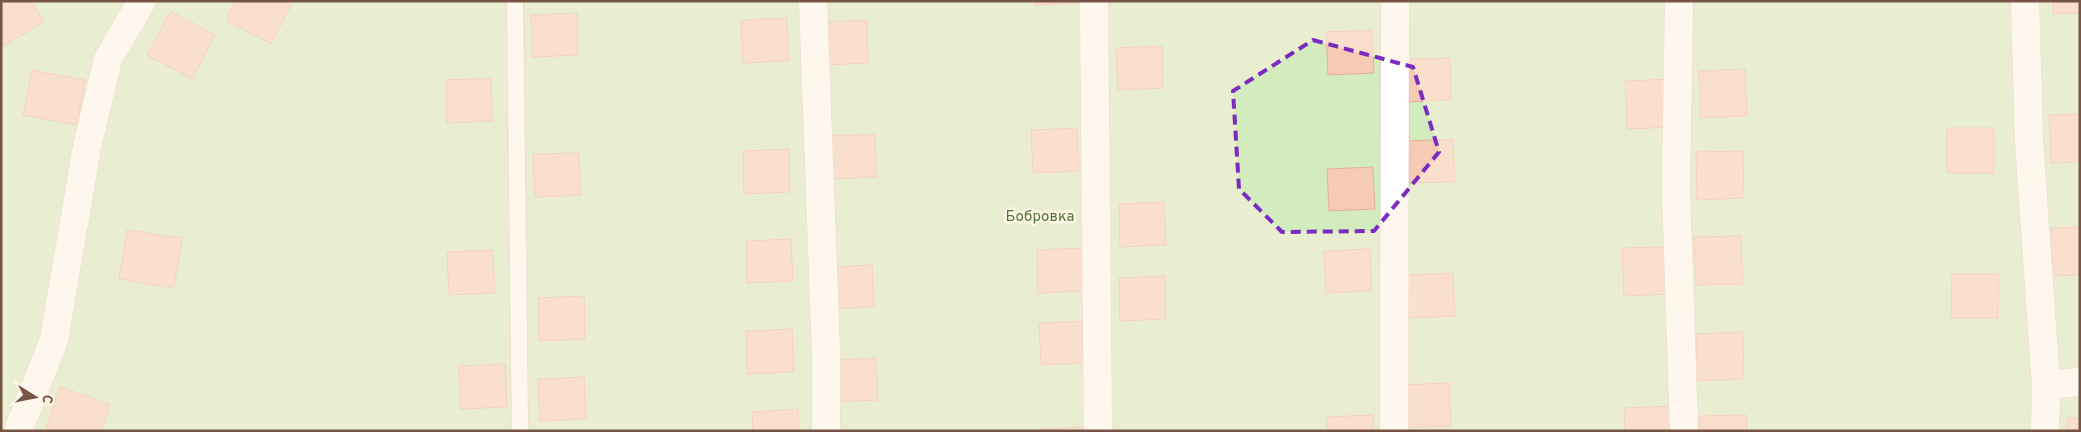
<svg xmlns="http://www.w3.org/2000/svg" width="2081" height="432" viewBox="0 0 2081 432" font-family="Overpass,sans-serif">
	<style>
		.garden { fill: #d3ecbe }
		.building { fill: #f5cbb6; stroke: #e8b095 }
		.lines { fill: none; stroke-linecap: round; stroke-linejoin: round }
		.lane-casing { stroke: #e4cdbf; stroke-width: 19 }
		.street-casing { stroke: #e4cdbf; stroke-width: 30 }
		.lane { stroke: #fff; stroke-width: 16 }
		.street { stroke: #fff; stroke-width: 28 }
		.marked { fill: none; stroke: #7b2cbf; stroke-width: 4; stroke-dasharray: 10 6; stroke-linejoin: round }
		.labels { text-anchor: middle; stroke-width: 5; stroke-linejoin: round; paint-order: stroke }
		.park-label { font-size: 15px; fill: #50773b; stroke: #fff4e8 }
	</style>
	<rect width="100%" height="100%" fill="#fef0e0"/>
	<!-- garden -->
	<path class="garden" d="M1 1H2080V431H1Z"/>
	<!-- building -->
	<path class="building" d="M1 1H31L44 22 1 47Z
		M236 1H293L271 44 226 20Z
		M1035 1H1081V3L1035 5Z
		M2053 1H2080V13L2053 14Z
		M171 11 215 35 192 79 147 55Z
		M577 13 578 55 532 57 531 15Z
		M787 18 789 61 743 63 741 20Z
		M867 20 868 63 823 65 821 22Z
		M1372 30 1374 73 1328 75 1326 32Z
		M1162 46 1163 88 1118 90 1116 48Z
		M1450 58 1451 100 1405 102 1403 59Z
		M1745 69 1747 116 1700 118 1699 71Z
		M32 70 85 80 77 125 23 115Z
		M491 78 493 121 447 123 446 80Z
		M1672 79 1673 127 1627 129 1625 81Z
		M2080 114V162L2051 163 2049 115Z
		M1077 128 1079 171 1033 173 1031 130Z
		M1947 128H1994V173H1947Z
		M875 134 877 177 831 179 829 136Z
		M1453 139 1455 182 1409 183 1407 141Z
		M789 149 790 192 744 194 743 151Z
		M1743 151 1744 198 1697 200 1696 152Z
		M579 153 581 195 535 197 533 154Z
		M1373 167 1375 209 1329 211 1327 169Z
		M1164 202 1166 245 1120 247 1119 204Z
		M2080 227V275L2052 276 2051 228Z
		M127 230 182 238 174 288 119 279Z
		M1741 236 1743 284 1696 285 1694 237Z
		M791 239 793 281 747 283 746 241Z
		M1669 247 1670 294 1624 296 1622 248Z
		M1083 248 1085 291 1038 293 1037 250Z
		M1370 249 1372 291 1326 293 1324 251Z
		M493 250 495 293 449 295 447 252Z
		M872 265 874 307 828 309 826 267Z
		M1453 273 1455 316 1409 318 1407 275Z
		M1952 274H1999L1998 318H1951Z
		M1165 276 1166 319 1120 321 1119 278Z
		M584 296 585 339 539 341 538 298Z
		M1085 321 1086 363 1041 365 1039 323Z
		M792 329 794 372 747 374 746 331Z
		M1743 332 1744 379 1697 381 1696 334Z
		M876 358 878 400 832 402 830 360Z
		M505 364 507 407 460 409 459 366Z
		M584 377 586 419 540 421 538 379Z
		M1449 383 1451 426 1404 428 1403 385Z
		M60 387 110 404 101 431H45Z
		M1671 406 1672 431H1625L1624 408Z
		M798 409 799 431H753L752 412Z
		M1373 415V431H1327V417Z
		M1746 415 1747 431H1700L1699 416Z
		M2067 418H2080V431H2067Z
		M1086 427V431H1040V429Z"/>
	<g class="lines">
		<!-- lane casing -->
		<g class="lane-casing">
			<path id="lane" d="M515 1 520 431"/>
		</g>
		<!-- street casing -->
		<g class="street-casing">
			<path id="street" d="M813 1 826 353V431
				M1094 1 1098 431
				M1679 1 1676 189 1684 431
				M2025 1 2029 141 2046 385 2045 431
				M2046 385 2080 382
				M18 431 54 340 87 147 108 59 142 1
				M1394 431 1395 1"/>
		</g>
		<!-- lane -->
		<use href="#lane" class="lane"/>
		<!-- street -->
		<use href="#street" class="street"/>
	</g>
	<!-- marked area -->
	<path d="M0 0H2081V432H0ZM1313 40 1413 67 1439 152 1374 231 1282 232 1239 189 1233 91Z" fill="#fef0e0" fill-opacity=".55" fill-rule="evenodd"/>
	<path class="marked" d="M1313 40 1413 67 1439 152 1374 231 1282 232 1239 189 1233 91Z"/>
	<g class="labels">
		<!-- park labels -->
		<g class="park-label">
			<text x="1040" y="221">Бобровка</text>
		</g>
	</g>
	<!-- border -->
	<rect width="2081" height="432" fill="none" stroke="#765446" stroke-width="5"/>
	<!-- north arrow -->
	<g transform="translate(35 397) rotate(100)" stroke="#fff4e8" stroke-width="4" paint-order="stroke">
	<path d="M0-4L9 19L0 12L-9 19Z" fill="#765446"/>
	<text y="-8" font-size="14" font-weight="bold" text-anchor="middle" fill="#765446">С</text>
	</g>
</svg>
